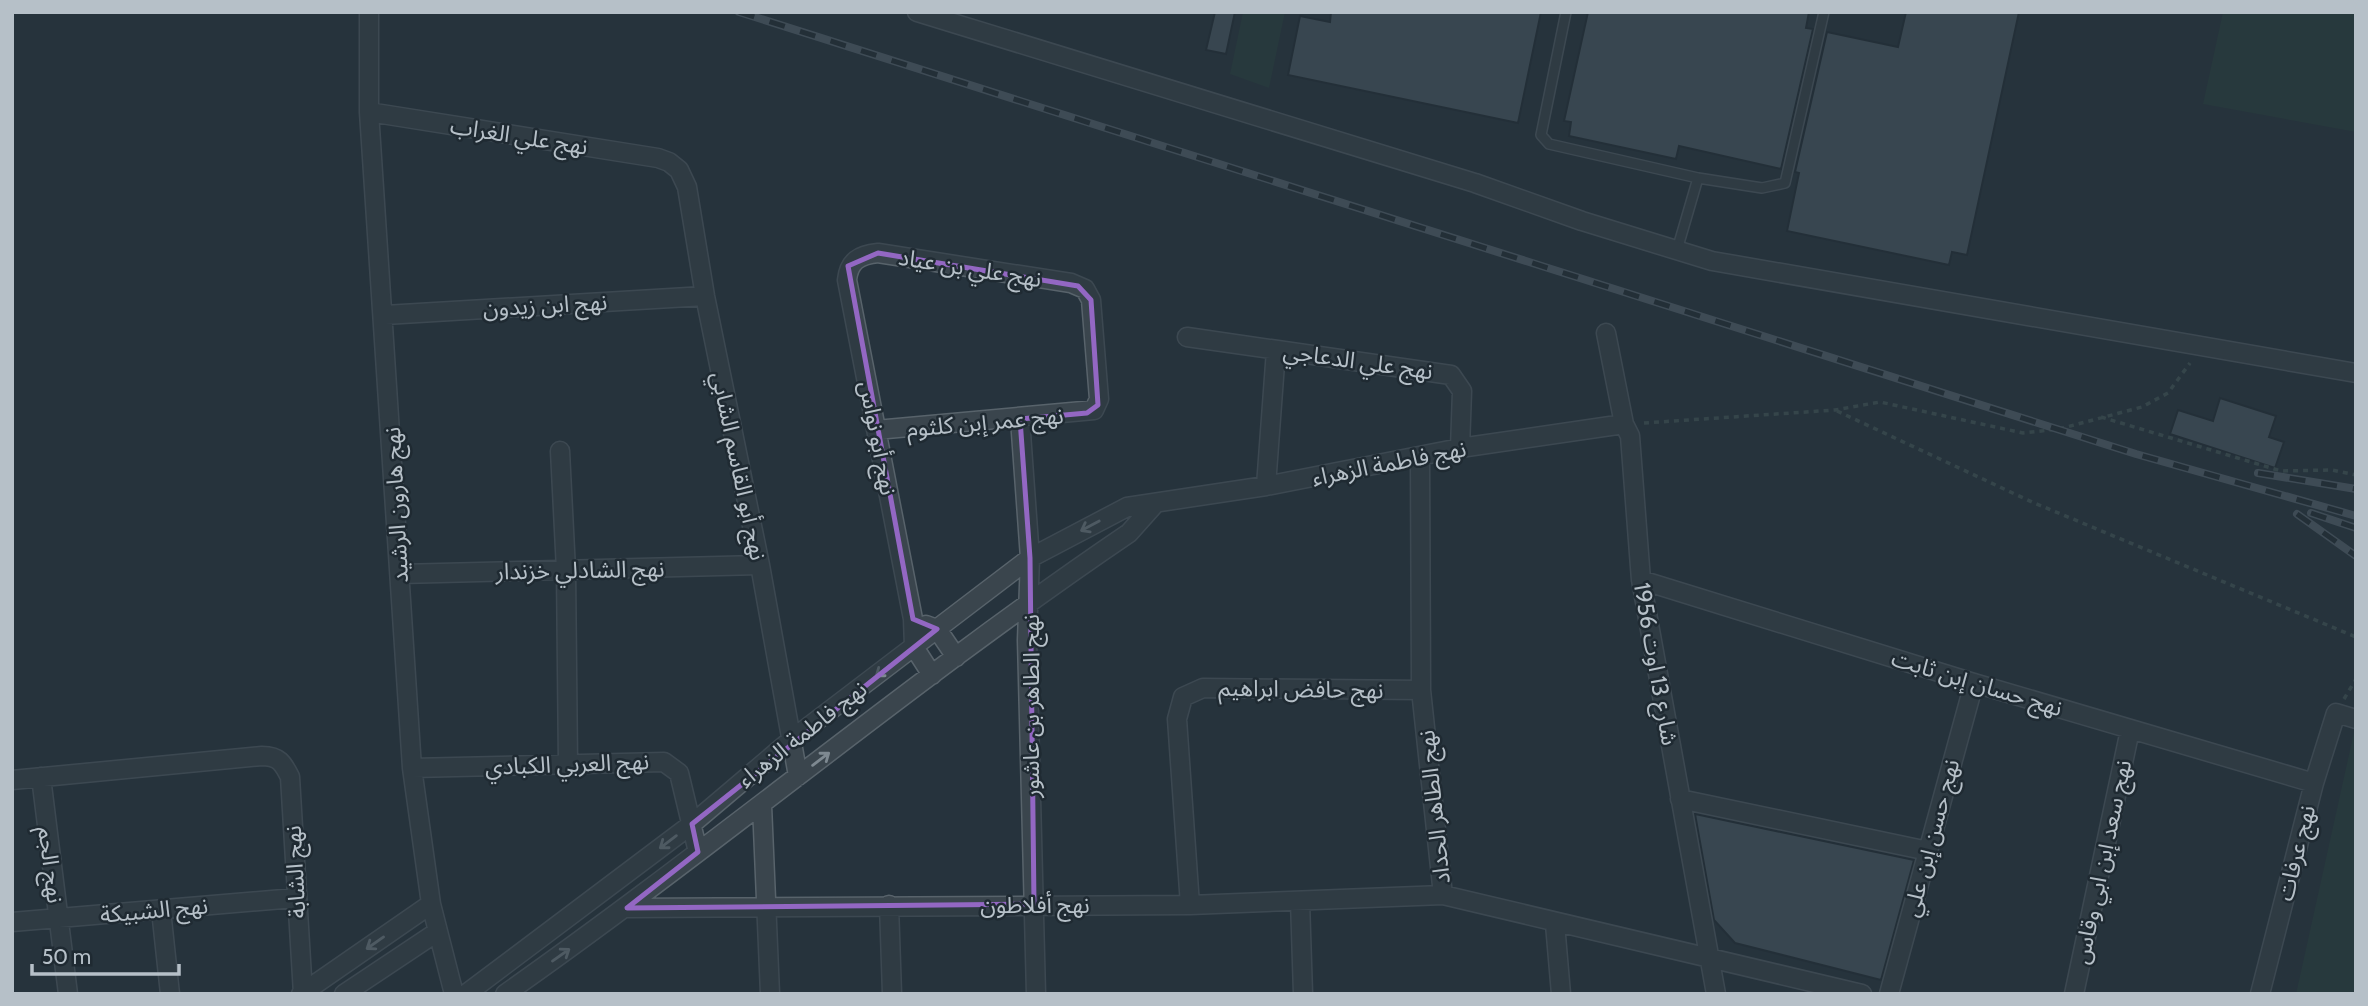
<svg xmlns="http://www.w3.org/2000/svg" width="2368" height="1006" viewBox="0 0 2368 1006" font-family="Cabin,'Noto Sans Arabic',sans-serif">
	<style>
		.green { fill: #29403e }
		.building { fill: #4f5e68; stroke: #212c34; stroke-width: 2 }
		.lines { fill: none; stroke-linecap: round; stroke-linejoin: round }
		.lane-casing { stroke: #58636b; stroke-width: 12 }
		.street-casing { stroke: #58636b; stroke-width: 21 }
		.path { stroke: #485c5c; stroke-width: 3.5; stroke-dasharray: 5 5; stroke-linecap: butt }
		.lane { stroke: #3a454d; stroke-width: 9 }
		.street { stroke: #3a454d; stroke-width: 18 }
		.rail-casing { stroke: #5c6974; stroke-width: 8 }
		.rail { stroke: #1f2a32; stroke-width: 5; stroke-dasharray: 16; stroke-linecap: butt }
		.oneway { stroke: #7e8991 }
		.marked { fill: none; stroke: #9367c3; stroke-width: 5; stroke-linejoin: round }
		.labels { text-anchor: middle; stroke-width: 5; stroke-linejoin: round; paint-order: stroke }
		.street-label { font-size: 23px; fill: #b6c0c8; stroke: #1f2a32 }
	</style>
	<rect width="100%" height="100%" fill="#26333d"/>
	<!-- green -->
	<path class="green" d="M1243 12H1285L1269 88 1230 74Z
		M2223 12H2356V132L2203 104Z
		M2356 723V994H2296Z"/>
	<!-- building -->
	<path class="building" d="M1215 12H1235L1226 54 1206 50Z
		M1331 12H1541L1518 123 1288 75 1300 16 1330 22Z
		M1588 12H1809L1806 28 1813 29 1781 169 1679 146 1676 159 1569 136 1571 122 1564 121Z
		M1906 12H2019L1967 255 1952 252 1949 265 1787 231 1799 173 1795 172 1827 32 1898 47Z
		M2220 398 2276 416 2269 437 2284 442 2275 468 2170 434 2178 410 2213 421Z
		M1695 814 1914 860 1881 980 1735 943 1714 920Z"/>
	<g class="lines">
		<!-- lane casing -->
		<g class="lane-casing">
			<path id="lane" d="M1566 12 1541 135 1549 144 1698 178 1762 188 1785 183 1824 12
				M1677 250 1698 178"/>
		</g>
		<!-- street casing -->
		<g class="street-casing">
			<path id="street" d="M369 12V112L412 768 431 904 454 994
				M917 12 1475 183 1582 221 1712 261 2356 373
				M369 112 658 158 669 162 679 170 687 187 705 296 760 565 798 776
				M385 315 705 296
				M1606 333 1624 424 1630 436 1641 580 1716 994
				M1187 337 1451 375 1462 391 1460 448
				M1020 419 1030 558 1027 640 1036 994
				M876 430 1094 410 1099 399 1091 300 1085 289 1071 283 878 253C859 255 849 261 847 280L913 619 914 647 932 675
				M560 451 566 570 568 764
				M1420 458 1421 690 1443 895 1862 994
				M1266 486 1276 350
				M400 574 760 565
				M1641 580 1974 683 2314 783
				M926 625 937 629 956 657
				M412 768 664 762 679 773 698 852
				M41 777 68 994
				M12 780 262 756C279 756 283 763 290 777L303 994
				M1680 799 1928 851
				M762 805 770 994
				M1300 901 1303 994
				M889 905 892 994
				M1190 905 1177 719 1183 697 1203 688 1421 690
				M627 908 1190 905 1443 895
				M161 910 170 994
				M12 922 295 898
				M1555 924 1561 994
				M301 994 431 904
				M344 994 437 932
				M466 994 692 824 791 740 1030 558 1127 507 1266 486 1460 448 1624 424
				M505 994C717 845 915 678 1129 533L1154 505
				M1889 994 1974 683
				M2074 994 2130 730
				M2260 994 2314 783 2336 713 2356 719"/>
		</g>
		<!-- path -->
		<path class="path" d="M1837 411 2032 502 2356 637
			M2101 417 2281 471 2332 470 2356 475
			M1644 423 1835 410 1880 402 2023 433 2059 429 2142 407 2168 393 2190 363
			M2344 699 2356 679"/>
		<!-- lane -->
		<use href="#lane" class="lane"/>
		<!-- street -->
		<use href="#street" class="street"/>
		<!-- rail casing -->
		<g class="rail-casing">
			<path id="rail" d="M739 12 2136 454 2356 516
				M2258 473 2356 489
				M2311 513 2356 528
				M2297 514 2356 556"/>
		</g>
		<!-- rail -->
		<use href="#rail" class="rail"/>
	</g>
	<!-- one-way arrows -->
	<defs><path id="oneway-shaft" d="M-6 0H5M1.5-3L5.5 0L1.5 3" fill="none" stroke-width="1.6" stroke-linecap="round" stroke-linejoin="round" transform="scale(1.75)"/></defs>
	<g class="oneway">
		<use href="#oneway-shaft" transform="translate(1090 526) rotate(152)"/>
		<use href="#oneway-shaft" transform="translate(884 670) rotate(143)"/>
		<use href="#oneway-shaft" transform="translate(821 759) rotate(-37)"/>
		<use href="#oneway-shaft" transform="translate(668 842) rotate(143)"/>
		<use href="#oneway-shaft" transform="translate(375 943) rotate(145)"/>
		<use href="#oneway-shaft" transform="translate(561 955) rotate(-35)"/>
	</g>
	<!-- marked area -->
	<path d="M0 0H2368V1006H0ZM878 253 1078 286 1091 300 1098 405 1087 413 1020 419 1030 558 1034 904 627 908 698 852 692 824 937 629 913 619 848 266Z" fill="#26333d" fill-opacity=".55" fill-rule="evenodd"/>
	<path class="marked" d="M878 253 1078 286 1091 300 1098 405 1087 413 1020 419 1030 558 1034 904 627 908 698 852 692 824 937 629 913 619 848 266Z"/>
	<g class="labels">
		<!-- street labels -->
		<g class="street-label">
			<text transform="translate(519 136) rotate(9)" y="8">نهج علي الغراب</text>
			<text transform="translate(970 268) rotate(9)" y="8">نهج علي بن عياد</text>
			<text transform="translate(545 305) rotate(-3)" y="8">نهج ابن زيدون</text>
			<text transform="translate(1358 361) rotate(8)" y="8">نهج علي الدعاجي</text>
			<text transform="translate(985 422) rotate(-5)" y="8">نهج عمر إبن كلثوم</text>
			<text transform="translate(878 438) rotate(79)" y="8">نهج أبو نواس</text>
			<text transform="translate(1389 463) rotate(-11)" y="8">نهج فاطمة الزهراء</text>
			<text transform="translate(739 466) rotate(78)" y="8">نهج أبو القاسم الشابي</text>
			<text transform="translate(396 505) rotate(-93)" y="8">نهج هارون الرشيد</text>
			<text transform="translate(580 570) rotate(-1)" y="8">نهج الشادلي خزندار</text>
			<text transform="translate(1656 664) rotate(80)" y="8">شارع 13 اوت 1956</text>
			<text transform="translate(1977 683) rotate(17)" y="8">نهج حسان إبن ثابت</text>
			<text transform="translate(1301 689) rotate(1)" y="8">نهج حافض ابراهيم</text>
			<text transform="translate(1031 706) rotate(-90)" y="8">نهج الطاهر بن عاشور</text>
			<text transform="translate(802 734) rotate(-38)" y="8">نهج فاطمة الزهراء</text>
			<text transform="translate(567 764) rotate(-2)" y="8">نهج العربي الكبادي</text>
			<text transform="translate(1434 807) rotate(-96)" y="8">نهج الطاهر الحداد</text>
			<text transform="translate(1931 838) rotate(-75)" y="8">نهج حسن إبن علي</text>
			<text transform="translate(2296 853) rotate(-76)" y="8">نهج عرفات</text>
			<text transform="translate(2102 862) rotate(-78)" y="8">نهج سعد إبن ابي وقاس</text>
			<text transform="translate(51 865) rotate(83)" y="8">نهج الجم</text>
			<text transform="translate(295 872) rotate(-93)" y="8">نهج الشابة</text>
			<text x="1035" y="913">نهج أفلاطون</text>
			<text transform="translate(154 910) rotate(-5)" y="8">نهج الشبيكة</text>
		</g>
	</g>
	<!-- border -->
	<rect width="2368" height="1006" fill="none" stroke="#b6c0c8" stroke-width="28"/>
	<!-- scale -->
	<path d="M32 964v10h147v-10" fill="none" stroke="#b6c0c8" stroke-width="3.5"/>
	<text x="42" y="964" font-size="21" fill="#b6c0c8" stroke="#1f2a32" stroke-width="5" paint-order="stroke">50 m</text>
</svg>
